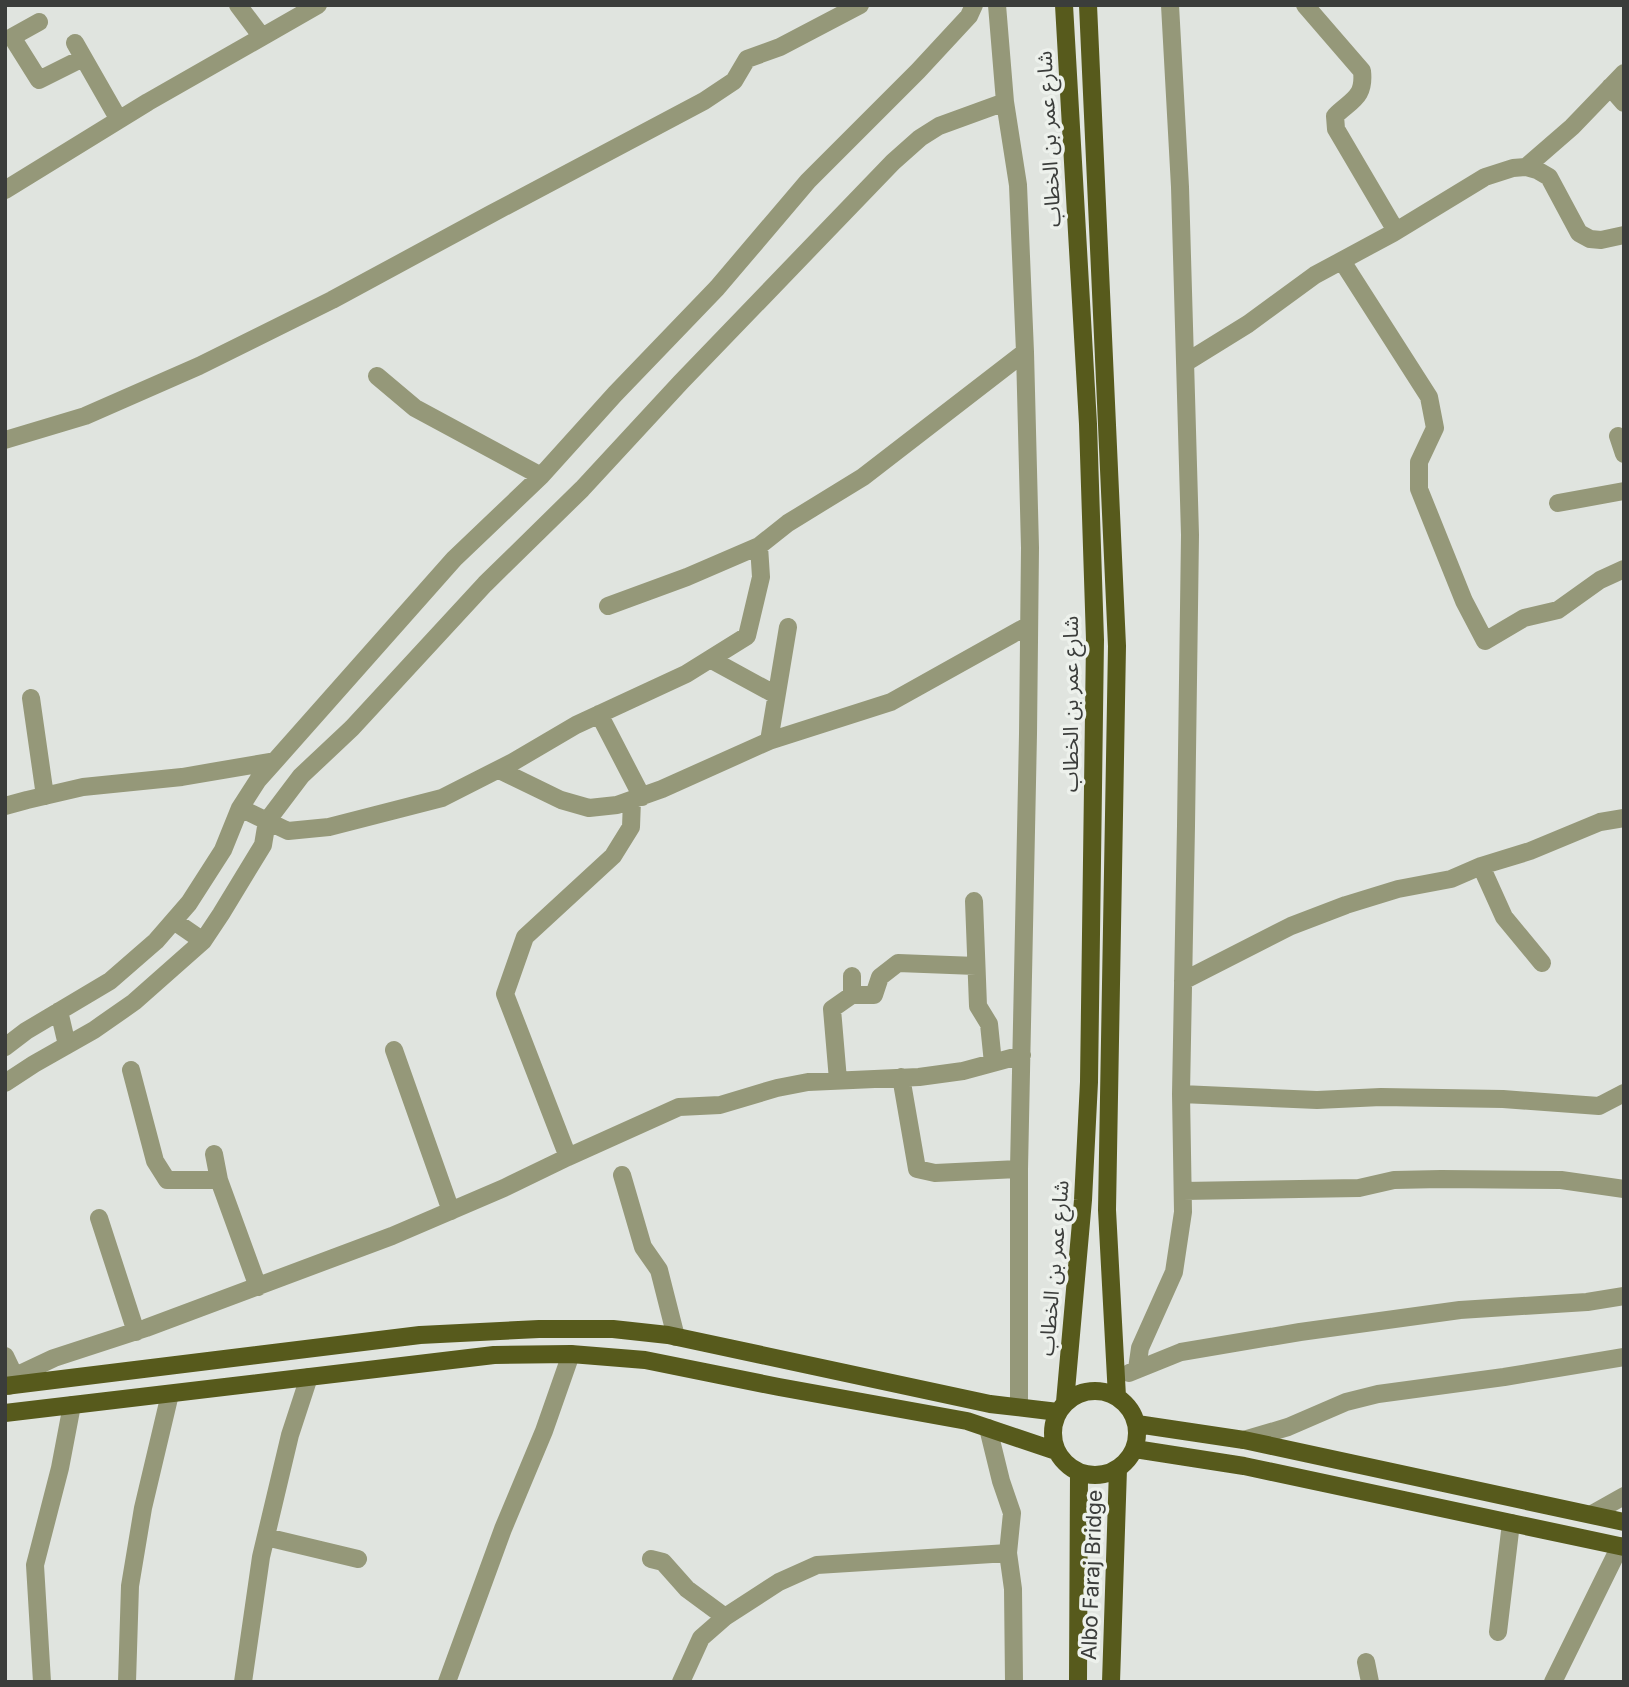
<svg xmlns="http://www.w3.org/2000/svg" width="1629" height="1687" viewBox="0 0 1629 1687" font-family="Inter,'Noto Sans Arabic',sans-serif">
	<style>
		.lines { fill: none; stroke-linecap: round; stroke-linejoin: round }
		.minor { stroke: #959879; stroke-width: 18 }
		.major { stroke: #575a1c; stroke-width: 18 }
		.labels { text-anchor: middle; stroke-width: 7; stroke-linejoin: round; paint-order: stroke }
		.street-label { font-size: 21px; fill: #3b3d3b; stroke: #edf1ec }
	</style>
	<rect width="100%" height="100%" fill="#e0e4df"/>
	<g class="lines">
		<!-- minor -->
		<path class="minor" d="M238 5 262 37
			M997 5 1005 102 1018 185 1025 352 1030 548 1028 734 1019 1169V1406
			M1305 5 1362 71C1365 98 1351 100 1335 116L1336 129 1396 231
			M39 22 12 37 39 80 83 58
			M75 43 119 120
			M1610 87 1624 103
			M1526 167 1572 127 1624 73
			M5 190 148 102 318 5
			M1342 261 1429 397 1435 428 1419 462V489L1464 601 1485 641 1524 618 1558 610 1600 580 1624 569
			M1185 363 1248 324 1315 275 1393 233 1485 177 1513 168 1526 167 1537 170 1549 177 1579 233 1590 239 1601 240 1624 235
			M377 376 415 408 541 476
			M1618 436 1624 454
			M5 440 85 416 199 366 332 300 491 214 704 101 734 81 747 59 780 47 860 5
			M1558 503 1624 491
			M608 606 687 577 759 546 788 523 863 477 1025 352
			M710 659 776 695
			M31 698 45 796
			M599 714 642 797
			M769 741 788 627
			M499 770 561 800 589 808 617 805 662 789 769 741 891 702 1029 625
			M5 806 27 800 83 787 182 777 275 761
			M240 808 288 831 329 827 442 798 513 762 576 725 686 674 747 636 761 577 759 546
			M1481 866 1504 917 1542 963
			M974 901 978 1006 989 1024 993 1063
			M174 921 203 941
			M1183 981 1291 926 1346 905 1398 889 1451 879 1481 866 1530 851 1600 822 1624 818
			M852 995H874L880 977 898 963 976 966
			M59 1011 67 1045
			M5 1047 26 1031 110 981 156 941 189 903 223 850 240 808 258 780 275 761 454 559 541 476 615 394 717 288 808 181 918 71 969 16 974 5
			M394 1050 451 1211
			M131 1070 155 1161 167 1180H219
			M901 1077 917 1169 935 1173 1019 1169
			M838 1080 832 1009 852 995V976
			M5 1083 34 1064 94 1030 134 1002 203 941 221 914 263 845 267 821 301 776 352 728 485 584 582 489 681 382 893 162 920 138 939 126 1005 102
			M1181 1094 1317 1100 1381 1097 1503 1099 1599 1106 1624 1093
			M214 1154 219 1180 258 1287
			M568 1157 505 994 525 937 613 856 631 827 632 800
			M622 1175 643 1247 659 1270 676 1337
			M1183 1191 1359 1188 1394 1180 1441 1179 1561 1180 1624 1189
			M99 1218 136 1332
			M5 1356 16 1379
			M1137 1369 1140 1348 1174 1272 1183 1212 1181 1094 1186 826 1190 535 1180 187 1170 5
			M1129 1373 1181 1352 1300 1332 1460 1310 1587 1302 1624 1296
			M9 1386 20 1374 54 1358 146 1328 392 1236 504 1188 568 1157 679 1107 720 1105 777 1088 808 1082 919 1077 963 1071 1022 1055
			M988 1428 1001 1481 1012 1513 1008 1553 1013 1589 1014 1682
			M1244 1440 1288 1427 1346 1402 1378 1394 1504 1377 1624 1357
			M1592 1514 1624 1496
			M266 1537 358 1559
			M651 1559 663 1562 687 1589 725 1617
			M1498 1632 1511 1523
			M1366 1662 1370 1682
			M42 1682 35 1565 60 1468 72 1405
			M127 1682 130 1586 143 1508 170 1394
			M243 1682 261 1557 290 1435 309 1377
			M447 1682 503 1529 544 1431 571 1354
			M681 1682 701 1638 725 1617 779 1582 817 1565 1008 1553
			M1553 1682 1620 1546"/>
		<!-- major -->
		<path class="major" d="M1064 5 1088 424 1095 640 1089 1082 1083 1200 1065 1402
			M1088 5 1117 646 1107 1210 1117 1397
			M5 1386 420 1335 539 1329H613L668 1335 990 1404 1058 1412
			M1053 1433a42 42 0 1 1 84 0a42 42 0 1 1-84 0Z
			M5 1413 494 1355 571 1354 645 1360 779 1387 967 1421 1056 1451
			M1137 1424 1244 1440 1624 1522
			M1135 1449 1244 1466 1624 1547
			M1078 1682 1079 1473
			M1111 1682 1118 1469"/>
	</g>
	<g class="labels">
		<!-- street labels -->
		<g class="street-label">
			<text transform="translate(1049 139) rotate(-93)" y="7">شارع عمر بن الخطاب</text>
			<text transform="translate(1071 704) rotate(-90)" y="7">شارع عمر بن الخطاب</text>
			<text transform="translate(1054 1268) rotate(-85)" y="7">شارع عمر بن الخطاب</text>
			<text transform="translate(1092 1575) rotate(-88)" y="7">Albo Faraj Bridge</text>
		</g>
	</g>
	<!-- border -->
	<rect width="1629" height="1687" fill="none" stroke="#3b3d3b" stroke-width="14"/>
</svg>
